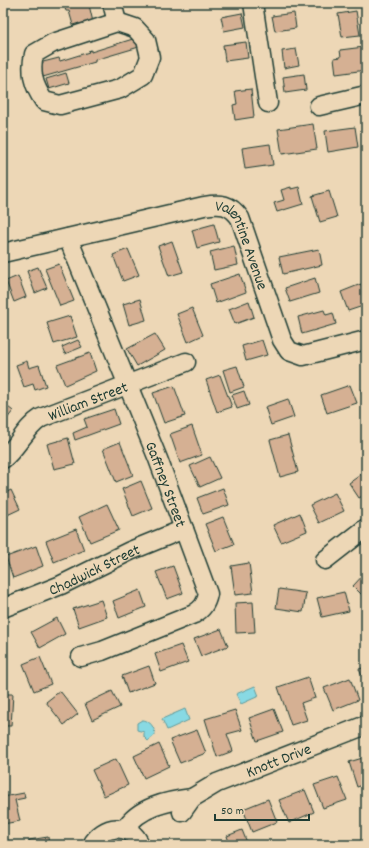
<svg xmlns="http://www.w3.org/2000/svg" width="369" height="848" viewBox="0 0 369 848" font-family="Dekko,sans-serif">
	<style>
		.water { fill: #88d9e3; stroke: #5e9b9d }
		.building { fill: #d5b093; stroke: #1f3d34 }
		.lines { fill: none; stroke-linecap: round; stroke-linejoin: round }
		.minor-casing { stroke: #1f3d34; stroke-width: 21 }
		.minor { stroke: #edd7b6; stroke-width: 18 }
		.labels { text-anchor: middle; stroke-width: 3; stroke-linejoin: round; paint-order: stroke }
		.street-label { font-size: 16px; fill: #1f3d34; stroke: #edd7b6 }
	</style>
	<rect width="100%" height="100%" fill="#edd7b6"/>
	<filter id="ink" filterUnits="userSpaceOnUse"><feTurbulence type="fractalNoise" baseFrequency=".025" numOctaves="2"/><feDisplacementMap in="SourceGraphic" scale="8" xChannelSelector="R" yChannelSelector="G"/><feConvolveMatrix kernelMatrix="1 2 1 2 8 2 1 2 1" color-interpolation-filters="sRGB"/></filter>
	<g filter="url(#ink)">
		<!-- water -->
		<path class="water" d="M255 686 259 696 241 704 236 694Z
			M185 709 189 720 167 730 162 719Z
			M142 720C150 720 155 728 155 735L148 741 144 737V732L137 730V723Z"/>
		<!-- building -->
		<path class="building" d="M63 3H92L89 5 93 22 79 26V23L73 25 69 11H66Z
			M356 11 360 35 342 37 338 14Z
			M242 13 245 27 224 31 221 17Z
			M294 13 296 28 275 31 272 16Z
			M136 38 139 47 95 60V62L43 77 39 63 59 58 60 61 89 52 88 51 91 50V52Z
			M246 42 248 58 225 61 223 45Z
			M364 47 366 70 336 74 334 58 341 57 340 50Z
			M296 49 299 65 284 68 282 51Z
			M66 73 69 83 49 89 46 79Z
			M304 74 306 90 285 93 283 77Z
			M251 89 254 117 235 120 233 105 237 104 235 91Z
			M313 124 317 149 282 154 278 129Z
			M355 127 358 147 328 152 325 131Z
			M270 144 273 165 245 169 242 148Z
			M291 187V189L299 187 303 204 277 212 274 203 284 200 281 190Z
			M329 191 337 217 320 222 312 196Z
			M214 224 219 242 197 248 192 230Z
			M172 241 183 272 169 276 158 246Z
			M234 246 238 265 214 270 210 252Z
			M128 249 139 275 123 281 113 255Z
			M319 249 322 265 283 274 279 257Z
			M59 264 74 301 60 306 45 269Z
			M38 267 47 288 35 293 27 271Z
			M240 274 246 292 216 303 210 284Z
			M18 276 26 297 14 302 6 281Z
			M315 278 319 293 290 302 285 288Z
			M361 284 366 298V305L348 311 341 292Z
			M140 299 146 320 129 325 123 304Z
			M249 301 254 317 235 324 229 309Z
			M192 308 203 335 188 342 177 314Z
			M324 310 326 315 333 313 336 324 302 334 298 317Z
			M70 316 77 337 54 344 47 323Z
			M155 334 165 350 137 366 127 349Z
			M78 340 82 347 65 354 62 347Z
			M262 340 267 355 246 361 242 346Z
			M90 353 96 371 65 385 57 365Z
			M27 361 29 368 39 365 46 386 35 390 33 384 24 387 16 365Z
			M237 366 244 387 230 392 223 370Z
			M220 375 232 407 217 412 206 380Z
			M350 385 357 403 327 413 321 395Z
			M174 386 185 416 164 423 153 393Z
			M366 389V409L361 390Z
			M244 391 249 405 237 409 232 395Z
			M288 399 294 417 271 425 265 407Z
			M3 403 13 411 3 424Z
			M114 409 119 424 75 440 73 433 87 427 84 419Z
			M192 426 202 455 180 463 170 434Z
			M288 435 298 472 280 477 270 440Z
			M68 438 75 464 54 469 47 444Z
			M120 442 133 475 116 482 103 449Z
			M210 457 220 478 200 487 190 466Z
			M366 471V494L359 498 349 483Z
			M141 481 152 508 133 516 122 489Z
			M223 488 229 505 203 514 197 498Z
			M11 490 20 509 3 517V494Z
			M335 493 344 511 319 523 310 505Z
			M107 504 119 530 90 542 79 517Z
			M300 513 307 531 281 542 273 525Z
			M223 517 234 544 216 551 205 524Z
			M76 529 84 550 54 562 46 541Z
			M36 546 43 566 13 578 6 557Z
			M249 563 253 593 235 595 231 566Z
			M173 566 183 593 167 599 156 572Z
			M366 572V599L353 586Z
			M279 589 306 593 303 612 276 608Z
			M140 590 146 607 119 618 113 601Z
			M344 592 349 611 322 617 317 598Z
			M101 600 107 617 79 627 73 609Z
			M253 602 255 632 236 633 235 603Z
			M57 618 65 634 40 648 31 632Z
			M221 629 228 646 201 656 194 639Z
			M181 645 188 662 161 672 155 654Z
			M40 657 51 684 34 691 23 664Z
			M149 666 155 683 128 693 122 676Z
			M366 667V686L359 669Z
			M308 677 315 698 301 703 307 720 291 725 278 687Z
			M350 678 358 700 333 710 324 688Z
			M60 691 78 714 64 725 46 702Z
			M112 691 120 707 92 720 85 704Z
			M3 694H13L11 726H3Z
			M274 709 283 732 257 741 249 718Z
			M235 710 242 730 227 734 233 751 217 757 205 719Z
			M197 730 206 753 180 763 170 740Z
			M159 744 169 766 144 778 134 756Z
			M366 757V784L357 787 349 762Z
			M116 759 128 785 104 796 92 770Z
			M338 777 347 800 323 808 314 785Z
			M305 790 314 812 289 823 279 800Z
			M24 793 25 798 15 800 20 821 3 824V797Z
			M268 799 277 822 252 832 243 809Z
			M242 830 248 845H230L227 836Z
			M48 837 49 845H30L29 840Z"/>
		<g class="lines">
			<!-- minor casing -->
			<g class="minor-casing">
				<g id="minor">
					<path d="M112 3 117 22"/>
					<path d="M253 3 268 103"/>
					<path d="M117 22 135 28 146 40 150 57 143 75 120 89 60 105 44 101C33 85 30 72 34 54L53 43Z"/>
					<path d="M319 106 366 95"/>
					<path id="s1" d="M68 238 158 459 208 594C206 604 202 609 194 614L102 651 81 657"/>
					<path id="s2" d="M3 253 204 206C221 203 230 204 240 218L282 340 289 351 303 356 366 340"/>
					<path id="s3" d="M3 459C18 447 25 428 41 418L186 362"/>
					<path d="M325 560 366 528"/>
					<path id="s4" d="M3 608 61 585 130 551 184 529"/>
					<path id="s5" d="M182 812 192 798 217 783 366 725"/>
					<path d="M125 829C138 807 168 801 192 798"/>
					<path d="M92 845C102 825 131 821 140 845"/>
				</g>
			</g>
			<!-- minor -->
			<use href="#minor" class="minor"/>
		</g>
	</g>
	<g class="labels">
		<!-- street labels -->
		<g class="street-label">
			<text dy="6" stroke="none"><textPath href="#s2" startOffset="270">Valentine Avenue</textPath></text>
			<text dy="6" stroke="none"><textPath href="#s3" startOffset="106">William Street</textPath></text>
			<text dy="6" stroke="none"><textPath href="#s1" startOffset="265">Gaffney Street</textPath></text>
			<text dy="6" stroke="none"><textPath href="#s4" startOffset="99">Chadwick Street</textPath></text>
			<text dy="6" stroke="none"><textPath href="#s5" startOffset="112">Knott Drive</textPath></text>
		</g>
	</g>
	<!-- margin -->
	<rect width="369" height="848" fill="none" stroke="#edd7b6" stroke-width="16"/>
	<rect x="8" y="8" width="353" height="832" fill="none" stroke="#1f3d34" stroke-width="1.5" filter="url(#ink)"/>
	<!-- scale -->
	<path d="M215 814v6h94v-6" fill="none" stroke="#1f3d34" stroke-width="2"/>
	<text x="221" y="814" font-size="12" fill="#1f3d34" stroke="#edd7b6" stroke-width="3" paint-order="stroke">50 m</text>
</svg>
